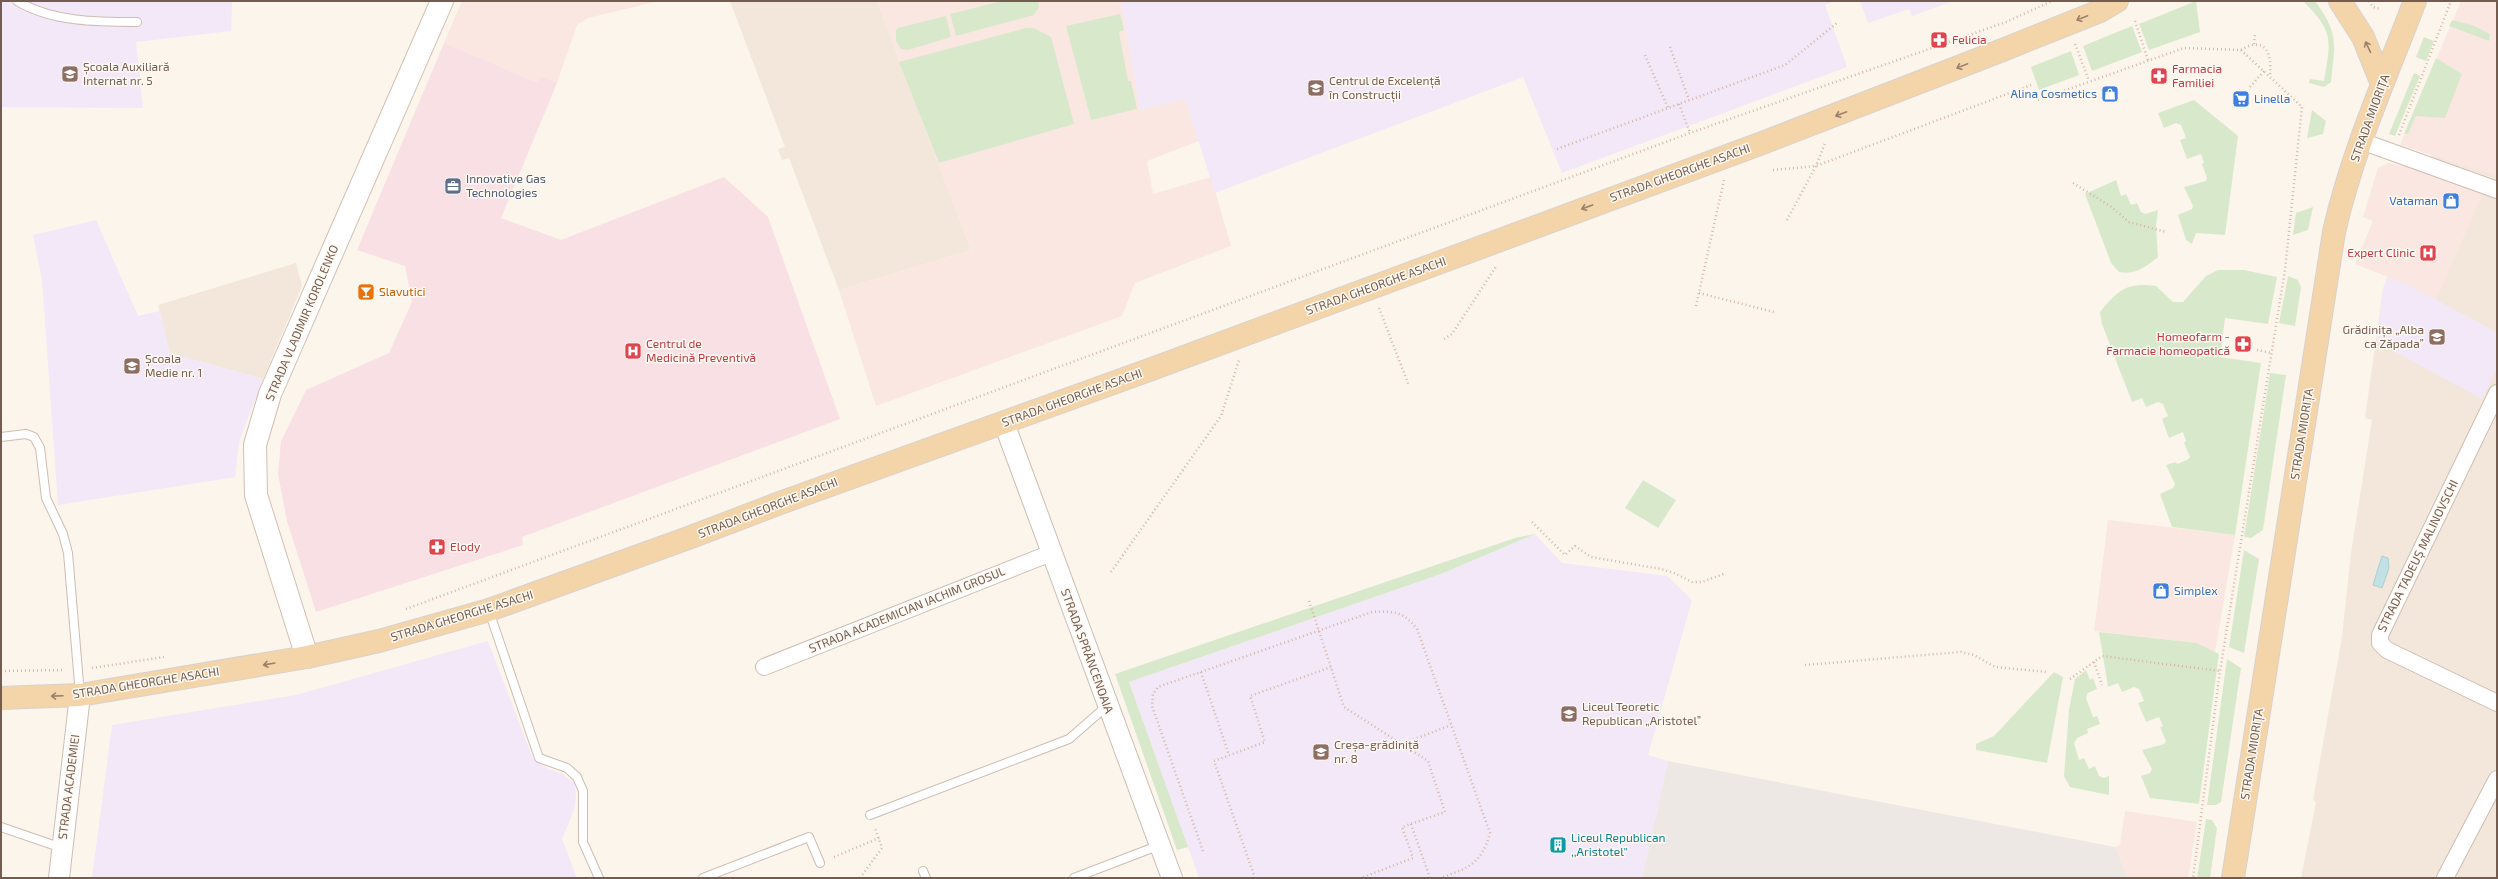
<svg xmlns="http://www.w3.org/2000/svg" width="2498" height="879" viewBox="0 0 2498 879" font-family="'Exo 2',sans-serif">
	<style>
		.residential { fill: #f3e7db }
		.commercial { fill: #fae7e1 }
		.industrial { fill: #ede8e4 }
		.education { fill: #f2e8f8 }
		.medical { fill: #f8e0e4 }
		.green { fill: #d8e9cb }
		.water { fill: #c1e1e4; stroke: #a8d0d5 }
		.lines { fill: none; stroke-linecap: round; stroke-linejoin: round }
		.service-casing { stroke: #cdbdb2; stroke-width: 10 }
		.minor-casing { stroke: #cdbdb2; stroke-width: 18 }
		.tertiary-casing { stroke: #cdbdb2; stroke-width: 22 }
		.secondary-casing { stroke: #d2bfb2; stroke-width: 24 }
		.primary-casing { stroke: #d8d1ce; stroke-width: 24 }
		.path { stroke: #d4b7a8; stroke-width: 2.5; stroke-dasharray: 1 3; stroke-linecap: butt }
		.service { stroke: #fff; stroke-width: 8 }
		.minor { stroke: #fff; stroke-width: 16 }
		.tertiary { stroke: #fff; stroke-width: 20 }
		.secondary { stroke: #fff; stroke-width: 22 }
		.primary { stroke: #f4d5aa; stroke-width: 22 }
		.oneway { stroke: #9b806b }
		.labels { text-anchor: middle; stroke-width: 3; stroke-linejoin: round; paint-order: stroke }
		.health-label { font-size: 12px; fill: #be3a42; stroke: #fef9f2; text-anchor: start }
		.education-label { font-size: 12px; fill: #785e54; stroke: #fef9f2; text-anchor: start }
		.shop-label { font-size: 12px; fill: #366cbe; stroke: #fef9f2; text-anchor: end }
		.street-label { font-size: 12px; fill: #755c50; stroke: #fef9f2 }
		.service-label { font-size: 12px; fill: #4e5e75; stroke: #fef9f2; text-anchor: start }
		.food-label { font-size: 12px; fill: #c56008; stroke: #fef9f2; text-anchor: start }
		.culture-label { font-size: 12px; fill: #0d838f; stroke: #fef9f2; text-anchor: start }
	</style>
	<rect width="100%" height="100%" fill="#fbf5ec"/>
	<!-- residential -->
	<path class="residential" d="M730 1H877L971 250 839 290 789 158 782 160 778 149 785 147Z
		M2488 1H2497V878H2301L2316 802 2313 800 2342 637 2351 553 2372 420 2365 418 2383 289Z
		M296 263 302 286 263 379 169 353 158 305Z"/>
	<!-- commercial -->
	<path class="commercial" d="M462 1H659L588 18 577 25 557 83 541 76 538 83 444 43Z
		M877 1H1121L1140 110 1185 99 1199 141 1147 161 1153 194 1211 177 1231 246 1135 283 1122 316 876 406 839 290 971 250Z
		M2461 1H2497V176L2400 145Z
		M2388 163 2415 168 2483 193 2436 300 2406 284 2355 264 2373 221 2363 217 2378 168Z
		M2108 520 2235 535 2215 652 2197 643 2094 631Z
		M2125 811 2197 822 2188 878H2128L2115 847 2120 845Z"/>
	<!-- industrial -->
	<path class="industrial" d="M1668 761 2115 847 2128 878H1642Z"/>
	<!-- education -->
	<path class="education" d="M1 1H232L231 31 136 42 143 108 1 107Z
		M1121 1H1834L1825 5 1847 67 1562 173 1523 77 1215 193 1185 99 1140 110Z
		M1860 1H1953L1912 16 1909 9 1868 23Z
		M96 220 138 316 160 311 170 353 263 379 239 442 235 477 58 505 42 280 33 235Z
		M2387 277 2406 284 2497 332V368L2482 399 2377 342 2383 289Z
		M1535 534 1562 563 1667 576 1692 600 1648 755 1668 761 1642 878H1199L1129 682 1441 574Z
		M488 641 533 759 546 768 562 774 574 783 576 795 574 810 562 839 577 878H92L112 725 296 695Z"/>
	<!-- medical -->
	<path class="medical" d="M444 43 538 83 541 76 557 83 501 218 561 240 724 177 768 217 840 419 522 537 523 545 316 612 287 521 278 474 281 441 306 390 389 353 412 302 405 266 357 250Z"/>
	<!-- green -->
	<path class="green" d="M1002 1H1038L1039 7 1034 15 956 36 950 14Z
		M2196 1 2200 32 2149 50 2139 24Z
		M2303 1H2315C2339 34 2335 43 2331 82L2324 87 2309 83 2310 79 2324 81C2331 39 2334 32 2303 1Z
		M1120 14 1124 30 1119 32 1128 81H1131L1137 109 1091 120 1066 26Z
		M946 16 951 37 908 50 901 49 896 41V30L898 28Z
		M2452 20 2472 25 2490 34 2489 41 2449 26Z
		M2132 26 2142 52 2092 71 2083 46Z
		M1026 28H1034L1051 37 1074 124 939 163 899 62Z
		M2424 37 2434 41 2426 61 2416 57Z
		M2071 51 2079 75 2039 90 2031 67Z
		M2436 58 2462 74 2445 118 2416 116 2408 134H2404Z
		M2414 73 2420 76 2395 136 2389 134Z
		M2194 100 2238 136 2225 235 2196 233 2192 244 2186 240 2178 215 2192 209 2193 206 2184 187 2206 181 2207 178 2202 164 2204 163 2201 154 2187 159 2180 140 2186 138 2181 125 2176 123 2164 128 2158 113Z
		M2312 110 2326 121 2323 134 2307 138Z
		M2116 180 2121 196 2126 194 2131 205 2137 203 2141 212 2145 214 2158 210 2156 226 2158 257C2145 267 2136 275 2119 272L2111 263 2085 194Z
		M2313 207 2308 230 2293 235 2296 213Z
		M2218 270H2244L2277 277 2268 324 2225 318 2220 357 2261 363 2235 535 2172 527 2160 494 2173 488 2175 484 2166 465 2176 462 2177 464 2187 460 2190 457 2184 443 2186 441 2183 432 2169 438 2162 419 2168 416 2163 404 2158 402 2146 407 2142 398 2132 402 2102 324 2100 312C2118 290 2127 282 2156 286L2173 302H2183L2206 276Z
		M2288 276 2298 280 2301 287 2295 326 2279 323Z
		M2270 373 2286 375 2263 530 2251 538 2244 537Z
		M1643 480 1676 500 1658 528 1625 508Z
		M1535 534 1441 574 1129 682 1188 847 1177 850 1115 674 1515 538Z
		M2244 550 2259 559 2244 653 2229 647Z
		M2099 632 2197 643 2219 654 2199 804 2150 798 2141 776 2150 773 2152 769 2142 750 2164 744 2166 741 2160 727 2163 726 2159 717 2146 722 2138 703 2144 701 2139 689 2134 687 2122 692 2118 683 2108 687Z
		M2227 659 2241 668 2221 802 2216 805H2207Z
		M2086 670 2090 680 2093 678 2097 689 2088 693 2086 698 2093 717 2097 716 2100 724 2087 729 2088 733 2077 738 2074 743 2079 760 2084 758 2089 769 2095 766 2099 776 2104 778 2109 776V795L2070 787 2064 776 2069 710 2075 679Z
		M2054 672 2063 677 2047 763 1976 750V744L1994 736Z
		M2206 819 2212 820 2217 828 2210 878H2197Z"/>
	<!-- water -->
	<path class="water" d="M2382 556 2388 558 2389 568 2382 588 2373 585Z"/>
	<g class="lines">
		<!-- service casing -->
		<g class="service-casing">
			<path id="service" d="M17 1C52 22 97 22 137 22
				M1 437 26 434 34 437 40 448 46 498 63 534 68 553 80 695
				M489 611 539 758 567 768 577 777 583 791V842L599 878
				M870 815 1069 739 1108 705
				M1 827 62 848
				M923 871 926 878
				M703 878 809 837 820 863
				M1074 878 1160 845"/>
		</g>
		<!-- minor casing -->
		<g class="minor-casing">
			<path id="minor" d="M2361 141 2497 190
				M2497 393 2380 635V643L2387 650 2497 703
				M764 667 1051 553
				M2445 878 2497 779"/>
		</g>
		<!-- tertiary casing -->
		<g class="tertiary-casing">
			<path id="tertiary" d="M1004 423 1172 878
				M59 878 80 695"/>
		</g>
		<!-- secondary casing -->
		<g class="secondary-casing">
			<path id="secondary" d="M307 657 256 495 255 445 270 394 442 1"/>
		</g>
		<!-- primary casing -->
		<g class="primary-casing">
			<path id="primary" d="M2340 1 2363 37 2382 84
				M1 698 80 695 307 657 379 641 489 610 691 537 780 503 1149 370 1765 142 2000 51 2100 11 2117 1
				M2233 878 2334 232C2352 152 2386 77 2415 1"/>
		</g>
		<!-- path -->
		<path class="path" d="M2369 1 2373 7 2380 9
			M2135 21 2148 60
			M2075 44 2089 81
			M2254 44 2255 34
			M1670 47 1689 100
			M2241 50C2266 35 2272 54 2270 76
			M1645 55 1668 108
			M2250 87 2264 71
			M2038 100 2184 48 2241 50 2302 107 2285 270 2220 671 2193 878
			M1679 104 1690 133
			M2399 135 2451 1
			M1557 149 1785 65 1837 23
			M1773 170 1816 166 2031 85
			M2073 183 2110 206 2129 222 2166 232
			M1787 220 1816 166 1825 143
			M1699 293 1774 312
			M1696 306 1724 180
			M1379 308 1409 386
			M1444 339 1452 334 1497 265
			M2257 350 2271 353
			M1532 522 1565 555 1575 546 1591 557 1661 569 1674 573 1692 582H1702L1726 573
			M1111 572 1221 416 1239 360
			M1309 601 1344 707 1428 761 1445 812 1402 827 1413 858 1361 878
			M406 609 1690 133 2006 22 2052 1
			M2094 662 2102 685
			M1805 665 1961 652 1974 655 1995 667 2048 672
			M92 668 164 657
			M1 671 65 670
			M1201 672 1229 755
			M2070 679 2102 656 2220 671
			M1402 744 1451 725
			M1411 824 1430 878
			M1203 851 1152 706 1153 694 1158 687 1372 612C1394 611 1403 611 1417 629L1490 833C1481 864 1469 868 1440 878
			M834 857 879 838
			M860 878 882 848 875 828
			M1255 878 1214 761 1265 742 1250 696 1331 667"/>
		<!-- service -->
		<use href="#service" class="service"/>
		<!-- minor -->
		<use href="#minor" class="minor"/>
		<!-- tertiary -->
		<use href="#tertiary" class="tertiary"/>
		<!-- secondary -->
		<use href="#secondary" class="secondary"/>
		<!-- primary -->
		<use href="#primary" class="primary"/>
	</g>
	<!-- one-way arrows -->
	<defs><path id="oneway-shaft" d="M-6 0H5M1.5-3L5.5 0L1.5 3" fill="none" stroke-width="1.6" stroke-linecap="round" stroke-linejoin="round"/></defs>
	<g class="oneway">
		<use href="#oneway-shaft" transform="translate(2082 18) rotate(158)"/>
		<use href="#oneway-shaft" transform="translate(2368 47) rotate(-115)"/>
		<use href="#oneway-shaft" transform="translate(1962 66) rotate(158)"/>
		<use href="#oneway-shaft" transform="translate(1841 114) rotate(159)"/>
		<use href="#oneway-shaft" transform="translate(1587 207) rotate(160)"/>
		<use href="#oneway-shaft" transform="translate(269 664) rotate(170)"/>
		<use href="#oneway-shaft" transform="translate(57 696) rotate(178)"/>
	</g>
	<!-- icons -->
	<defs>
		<g id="pharmacy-square" transform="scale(0.9)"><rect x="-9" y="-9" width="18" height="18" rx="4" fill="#e0444e" stroke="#fef9f2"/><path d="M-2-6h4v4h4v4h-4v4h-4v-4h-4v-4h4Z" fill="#fff"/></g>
		<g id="school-square" transform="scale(0.9)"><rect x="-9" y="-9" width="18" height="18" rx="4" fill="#8d6e63" stroke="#fef9f2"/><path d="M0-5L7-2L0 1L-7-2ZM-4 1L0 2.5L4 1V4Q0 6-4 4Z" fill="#fff"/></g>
		<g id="university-square" transform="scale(0.9)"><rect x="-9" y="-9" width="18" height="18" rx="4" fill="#8d6e63" stroke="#fef9f2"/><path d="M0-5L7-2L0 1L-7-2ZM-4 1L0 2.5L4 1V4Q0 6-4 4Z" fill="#fff"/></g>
		<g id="shop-square" transform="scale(0.9)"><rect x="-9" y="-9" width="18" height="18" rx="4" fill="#3f7fe0" stroke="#fef9f2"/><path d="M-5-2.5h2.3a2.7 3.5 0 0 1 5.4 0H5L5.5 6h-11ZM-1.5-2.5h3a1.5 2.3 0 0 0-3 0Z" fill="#fff"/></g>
		<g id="supermarket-square" transform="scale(0.9)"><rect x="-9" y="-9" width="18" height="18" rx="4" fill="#3f7fe0" stroke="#fef9f2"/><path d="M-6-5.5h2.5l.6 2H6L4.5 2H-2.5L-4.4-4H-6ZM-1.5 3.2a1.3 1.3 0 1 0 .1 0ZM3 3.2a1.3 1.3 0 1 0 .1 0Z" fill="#fff"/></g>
		<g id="office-square" transform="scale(0.9)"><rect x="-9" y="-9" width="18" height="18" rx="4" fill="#5c6f8a" stroke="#fef9f2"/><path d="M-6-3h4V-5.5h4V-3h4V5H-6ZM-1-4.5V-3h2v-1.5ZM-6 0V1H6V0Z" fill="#fff"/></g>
		<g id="hospital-square" transform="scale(0.9)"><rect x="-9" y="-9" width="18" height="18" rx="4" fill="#e0444e" stroke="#fef9f2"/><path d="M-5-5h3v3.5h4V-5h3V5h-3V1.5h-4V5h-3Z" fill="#fff"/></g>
		<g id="bar-square" transform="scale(0.9)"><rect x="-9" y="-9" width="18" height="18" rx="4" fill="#e8710a" stroke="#fef9f2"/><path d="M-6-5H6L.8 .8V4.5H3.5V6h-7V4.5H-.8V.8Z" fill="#fff"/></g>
		<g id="building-square" transform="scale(0.9)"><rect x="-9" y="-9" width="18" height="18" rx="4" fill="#0f9aa8" stroke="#fef9f2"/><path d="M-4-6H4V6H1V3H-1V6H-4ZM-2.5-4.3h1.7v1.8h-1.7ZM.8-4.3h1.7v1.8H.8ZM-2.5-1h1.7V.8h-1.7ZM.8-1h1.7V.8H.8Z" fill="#fff"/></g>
	</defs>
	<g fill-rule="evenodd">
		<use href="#pharmacy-square" x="1939" y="40"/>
		<use href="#school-square" x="70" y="74"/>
		<use href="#pharmacy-square" x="2159" y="76"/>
		<use href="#university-square" x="1316" y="88"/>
		<use href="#shop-square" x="2110" y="94"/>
		<use href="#supermarket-square" x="2241" y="99"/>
		<use href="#office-square" x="453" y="186"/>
		<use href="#shop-square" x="2451" y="201"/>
		<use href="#hospital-square" x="2428" y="253"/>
		<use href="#bar-square" x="366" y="292"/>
		<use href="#school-square" x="2437" y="337"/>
		<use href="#pharmacy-square" x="2243" y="344"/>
		<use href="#hospital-square" x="633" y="351"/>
		<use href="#school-square" x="132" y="366"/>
		<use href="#pharmacy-square" x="437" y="547"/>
		<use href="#shop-square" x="2161" y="591"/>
		<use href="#school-square" x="1569" y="714"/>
		<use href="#school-square" x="1321" y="752"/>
		<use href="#building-square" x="1558" y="845"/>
	</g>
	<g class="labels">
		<!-- health labels -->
		<g class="health-label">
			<text x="1952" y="44">Felicia</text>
			<text x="2172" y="73">Farmacia<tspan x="2172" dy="14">Familiei</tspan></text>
			<text x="2415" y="257" text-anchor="end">Expert Clinic</text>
			<text x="2230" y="341" text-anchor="end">Homeofarm -<tspan x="2230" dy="14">Farmacie homeopatică</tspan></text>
			<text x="646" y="348">Centrul de<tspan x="646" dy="14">Medicină Preventivă</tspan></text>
			<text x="450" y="551">Elody</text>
		</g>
		<!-- education labels -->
		<g class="education-label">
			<text x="83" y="71">Școala Auxiliară<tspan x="83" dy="14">Internat nr. 5</tspan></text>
			<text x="1329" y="85">Centrul de Excelență<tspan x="1329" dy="14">în Construcții</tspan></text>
			<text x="2424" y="334" text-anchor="end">Grădinița „Alba<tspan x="2424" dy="14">ca Zăpada”</tspan></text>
			<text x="145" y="363">Școala<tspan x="145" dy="14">Medie nr. 1</tspan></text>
			<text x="1582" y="711">Liceul Teoretic<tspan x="1582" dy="14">Republican „Aristotel”</tspan></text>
			<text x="1334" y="749">Creșa-grădiniță<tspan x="1334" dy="14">nr. 8</tspan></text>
		</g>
		<!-- shop labels -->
		<g class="shop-label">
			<text x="2097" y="98">Alina Cosmetics</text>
			<text x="2254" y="103" text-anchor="start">Linella</text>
			<text x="2438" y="205">Vataman</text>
			<text x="2174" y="595" text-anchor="start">Simplex</text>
		</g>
		<!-- street labels -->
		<g class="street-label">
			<text transform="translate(2370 118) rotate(-70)" y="4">STRADA MIORIȚA</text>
			<text transform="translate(1680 173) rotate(-20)" y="4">STRADA GHEORGHE ASACHI</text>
			<text transform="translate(1376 286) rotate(-20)" y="4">STRADA GHEORGHE ASACHI</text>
			<text transform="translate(302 323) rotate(-67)" y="4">STRADA VLADIMIR KOROLENKO</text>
			<text transform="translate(1072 398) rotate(-20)" y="4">STRADA GHEORGHE ASACHI</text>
			<text transform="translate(2302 434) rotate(-81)" y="4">STRADA MIORIȚA</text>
			<text transform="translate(768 508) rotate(-21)" y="4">STRADA GHEORGHE ASACHI</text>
			<text transform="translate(2418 556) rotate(-64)" y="4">STRADA TADEUȘ MALINOVSCHI</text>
			<text transform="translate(907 610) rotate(-22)" y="4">STRADA ACADEMICIAN IACHIM GROSUL</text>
			<text transform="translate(462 616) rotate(-17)" y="4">STRADA GHEORGHE ASACHI</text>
			<text transform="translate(1087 651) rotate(70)" y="4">STRADA SPRÂNCENOAIA</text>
			<text transform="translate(146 683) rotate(-9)" y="4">STRADA GHEORGHE ASACHI</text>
			<text transform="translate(2252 754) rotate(-81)" y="4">STRADA MIORIȚA</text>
			<text transform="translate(69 787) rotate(-83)" y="4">STRADA ACADEMIEI</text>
		</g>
		<!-- service labels -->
		<g class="service-label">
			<text x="466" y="183">Innovative Gas<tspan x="466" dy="14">Technologies</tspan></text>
		</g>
		<!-- food labels -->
		<g class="food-label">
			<text x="379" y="296">Slavutici</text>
		</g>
		<!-- culture labels -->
		<g class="culture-label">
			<text x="1571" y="842">Liceul Republican<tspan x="1571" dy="14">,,Aristotel"</tspan></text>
		</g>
	</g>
	<!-- border -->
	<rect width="2498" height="879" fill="none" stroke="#755c50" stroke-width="4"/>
</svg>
